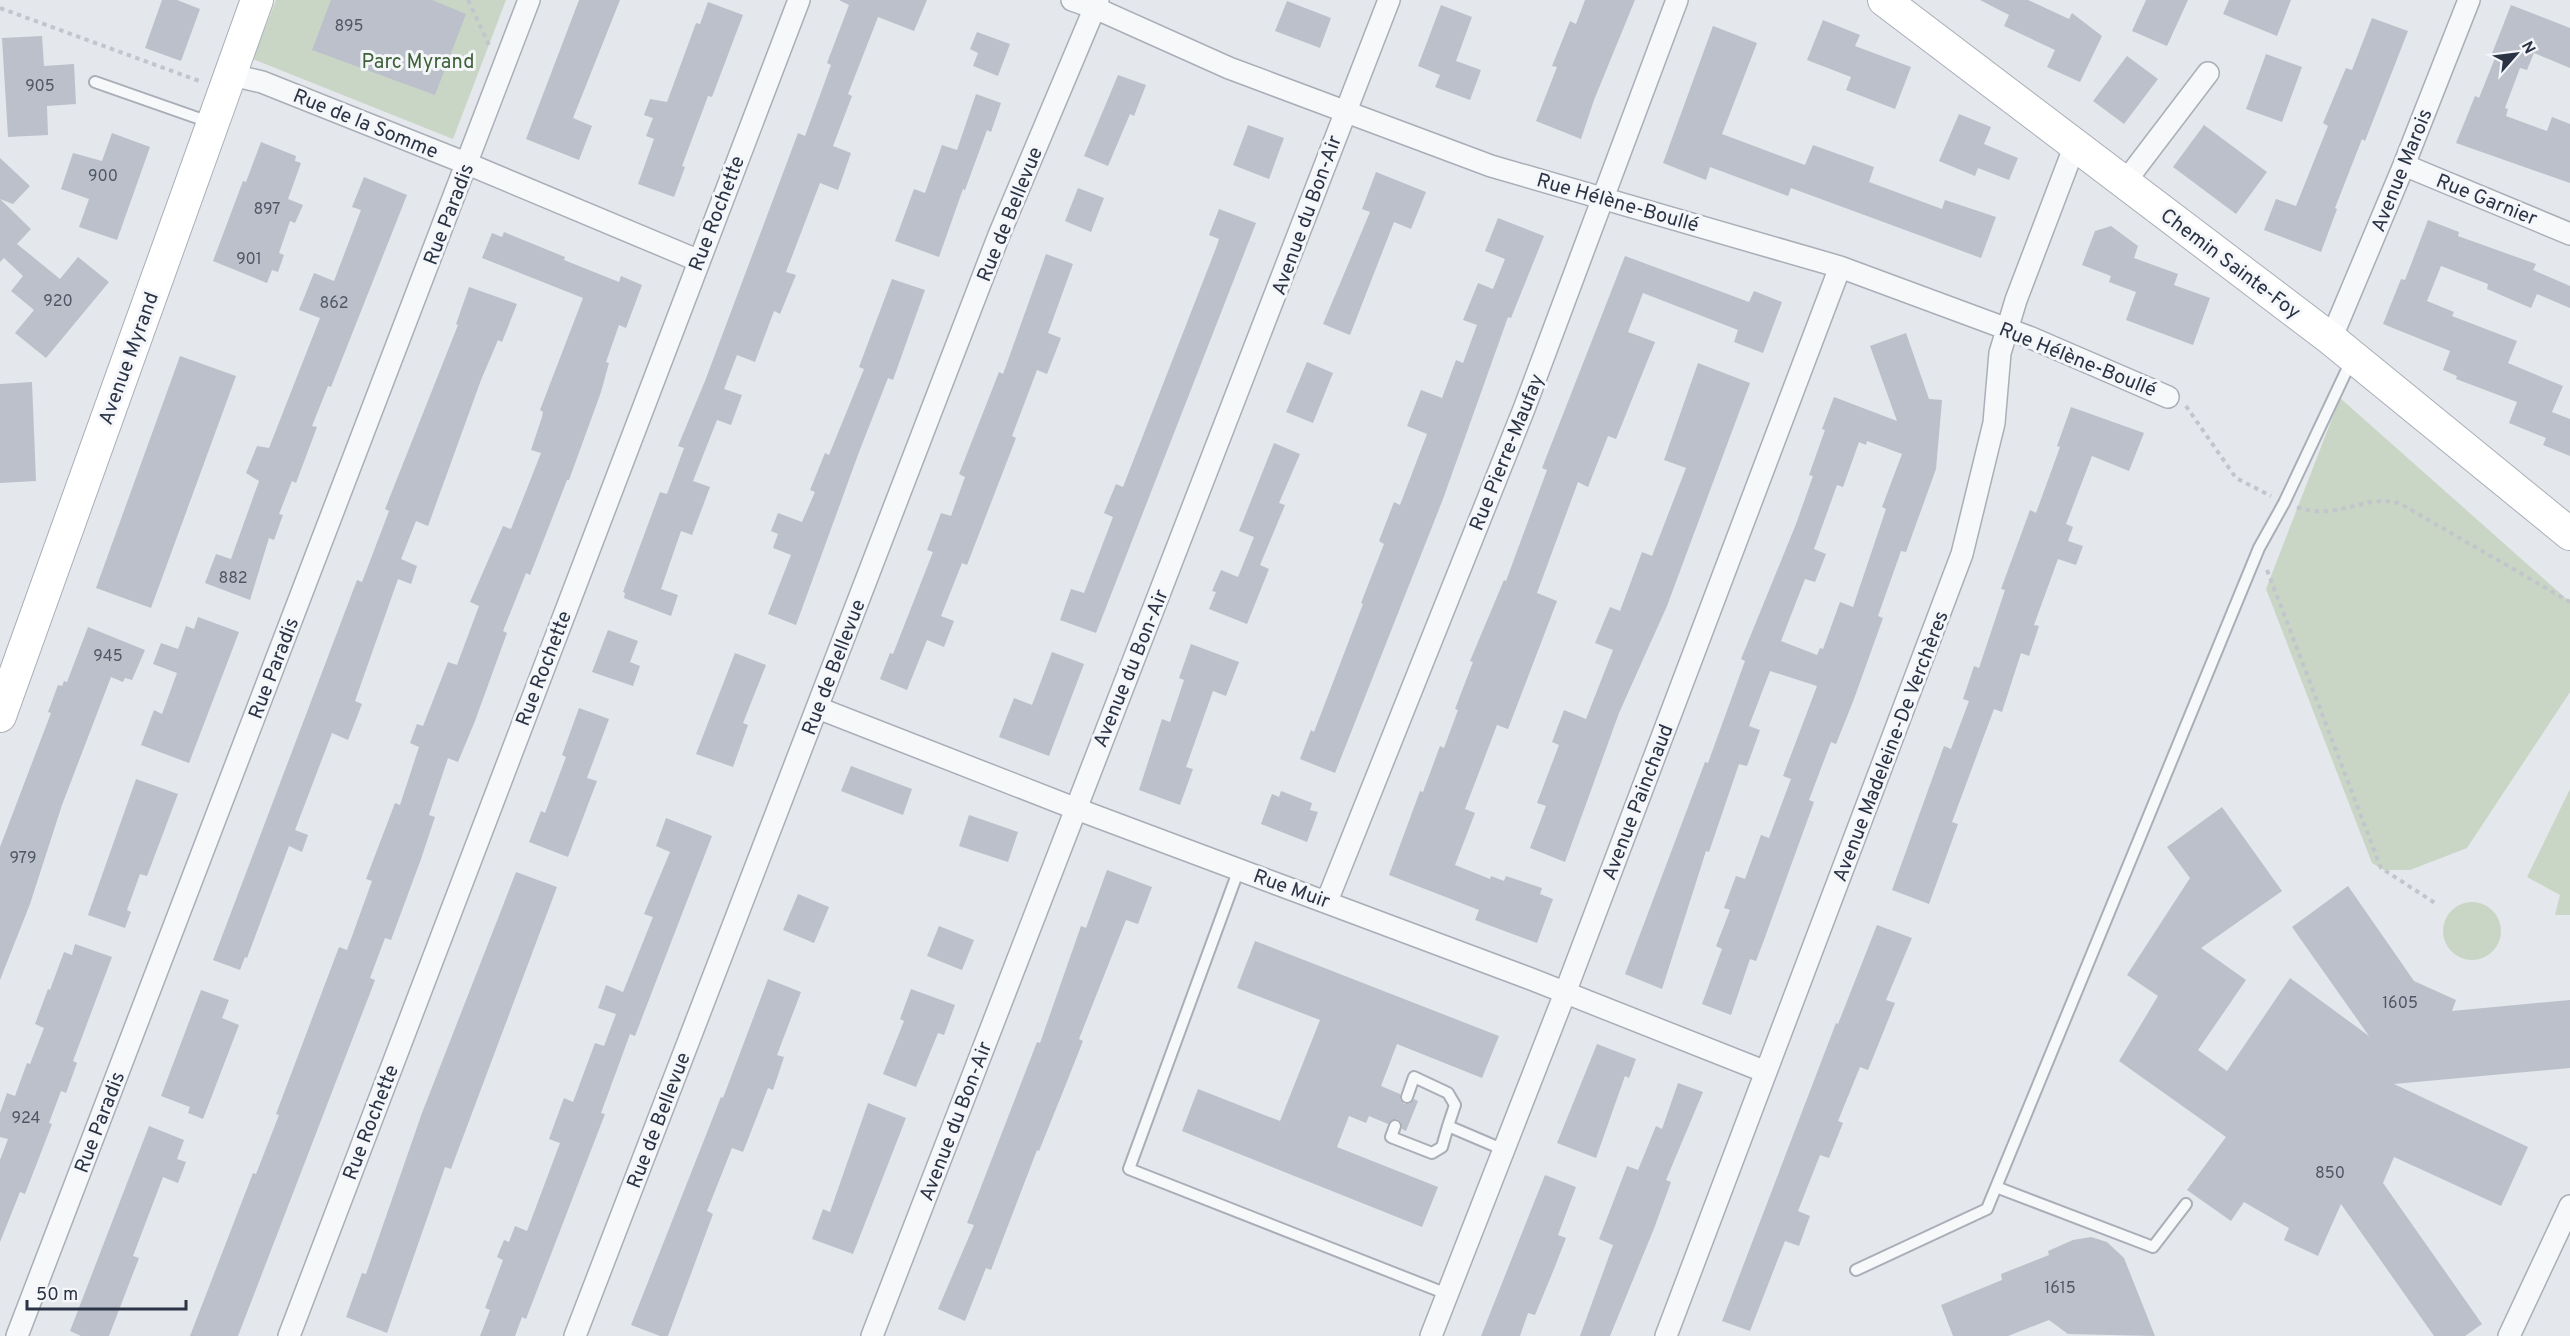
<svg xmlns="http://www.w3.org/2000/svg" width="2570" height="1336" viewBox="0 0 2570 1336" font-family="Overpass,sans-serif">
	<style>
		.green { fill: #c9d6c5 }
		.building { fill: #bbc0ca; fill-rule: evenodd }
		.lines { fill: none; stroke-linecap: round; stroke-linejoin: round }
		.lane-casing { stroke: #a9aeb7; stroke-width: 14 }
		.street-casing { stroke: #a9aeb7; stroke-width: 24 }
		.secondary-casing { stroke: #a9aeb7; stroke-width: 34 }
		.path { stroke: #c2c5cb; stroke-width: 4; stroke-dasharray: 4.5 4.5; stroke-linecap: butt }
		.lane { stroke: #f7f8fa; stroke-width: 10 }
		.street { stroke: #f7f8fa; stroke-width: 21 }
		.secondary { stroke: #fff; stroke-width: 32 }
		.labels { text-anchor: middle; stroke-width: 6; stroke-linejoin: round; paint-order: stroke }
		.number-label { font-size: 16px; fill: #4f5766 }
		.park-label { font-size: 20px; fill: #3f6138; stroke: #f4f6f9 }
		.street-label { font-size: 20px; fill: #2b3445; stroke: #f4f6f9 }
	</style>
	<rect width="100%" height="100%" fill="#e4e7ec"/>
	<!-- green -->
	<path class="green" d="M276 0H506L453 139 253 59Z
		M2340 398 2570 602V692L2467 848 2410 870H2384L2372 863 2266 589Z
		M2570 789V915H2555L2560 895 2527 877Z
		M2443 931a29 29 0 1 1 58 0a29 29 0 1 1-58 0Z"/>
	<!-- building -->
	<path class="building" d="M162 0H177L200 9 181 61 145 48Z
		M331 0H432L466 14 435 95 312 50Z
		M579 0H620L573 118 592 126 579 160 526 139Z
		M839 0H927L914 31 878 17 848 94 852 96 833 146 851 153 838 190 820 183 786 272 796 275 780 314 774 311 755 362 737 355 724 389 742 395 731 425 717 420 693 481 710 487 692 535 681 531 661 589 678 595 671 616 624 598 625 593 623 592 660 492 667 494 684 448 678 446 705 381 798 133 805 136 831 65 827 63 849 5Z
		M1585 0H1635L1594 100 1581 139 1536 121 1557 67 1552 66 1570 21 1576 24Z
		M1980 0H2028L2069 19 2072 13 2102 36 2080 82 2047 67 2055 50 2004 26 2009 15Z
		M2146 0H2188L2167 46 2132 31Z
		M2229 0H2291L2277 36 2223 14Z
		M1287 1 1331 18 1320 48 1275 31Z
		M708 2 743 15 712 97 708 96 682 166 685 167 674 197 638 184 654 139 646 136 653 118 644 115 650 99 667 102 696 23 700 24Z
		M1441 5 1472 17 1456 61 1481 70 1470 100 1435 87 1440 75 1418 66Z
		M2511 5 2570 28V68L2534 53 2527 70 2520 68 2505 108 2508 109 2506 116 2547 131 2552 117 2570 124V183L2456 143 2475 96 2479 98 2495 58 2491 56Z
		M2372 18 2408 31 2365 141 2362 139 2335 208 2337 209 2321 252 2264 230 2276 199 2296 206 2328 126 2323 123 2346 68 2352 70Z
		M1823 20 1860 35 1855 46 1911 67 1895 109 1846 90 1851 77 1807 60Z
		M1713 26 1757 43 1722 134 1805 165 1813 145 1874 167 1869 182 1942 209 1945 200 1996 217 1981 258 1791 188 1788 196 1710 167 1706 180 1663 163Z
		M977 32 1010 44 998 76 973 66 978 53 970 49Z
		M42 36 44 66 74 64 76 104 47 106 48 135 8 137 2 38Z
		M2266 54 2302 67 2282 122 2246 109Z
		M2127 56 2158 79 2124 124 2093 101Z
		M1118 75 1146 85 1134 116 1130 114 1108 166 1084 156Z
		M976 94 1001 103 991 132 987 130 965 190 963 189 939 257 895 241 914 189 925 193 942 145 957 150Z
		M1959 114 1991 127 1984 144 2018 158 2009 180 1978 168 1975 176 1939 161Z
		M1248 125 1284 138 1269 179 1233 165Z
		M2204 125 2267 172 2236 214 2173 167Z
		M112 133 150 147 117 240 79 227 89 199 61 189 73 153 102 161Z
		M261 142 296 156 295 161 301 163 288 199 303 205 295 223 290 221 279 253 284 255 278 272 272 270 267 283 213 261 243 181 246 182Z
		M0 158 30 186 13 204 0 199Z
		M1376 172 1426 192 1411 229 1394 222 1350 335 1323 324 1370 212 1362 209Z
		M364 177 407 195 331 387 328 386 312 426 317 427 296 483 292 481 279 514 283 515 274 540 269 538 250 600 205 583 216 554 231 559 259 481 246 473 257 446 269 448 320 318 299 310 314 273 334 281 361 210 352 207Z
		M1078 188 1104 198 1091 232 1065 221Z
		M0 199 31 229 17 244 60 279 78 257 109 282 46 358 15 333 34 310 11 291 23 276 4 258 0 262Z
		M1219 209 1256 223 1096 633 1060 620 1071 589 1084 593 1113 517 1104 513 1116 484 1123 487 1216 248 1219 239 1209 235Z
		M1498 218 1544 236 1511 318 1508 317 1443 499 1335 773 1300 759 1311 730 1314 732 1363 604 1361 603 1384 544 1379 541 1394 502 1400 505 1427 434 1407 426 1421 390 1442 398 1456 360 1463 363 1477 325 1463 320 1478 283 1493 289 1505 259 1485 251Z
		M2428 220 2459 232 2458 236 2536 264 2533 270 2570 286V308L2537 294 2531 308 2487 289 2488 284 2441 266 2427 301 2454 312 2452 316 2517 341 2508 363 2563 386 2552 412 2570 419V456L2543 445 2546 438 2509 423 2517 402 2456 379 2457 376 2443 370 2450 351 2383 324 2401 279 2405 280Z
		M2111 226 2138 246 2134 258 2178 274 2174 285 2210 298 2193 345 2126 320 2136 292 2109 282 2111 276 2082 265 2095 231Z
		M504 232 565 257 564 260 619 282 621 276 642 285 626 328 619 325 606 362 609 363 601 392 569 480H567L530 575 526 573 503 631 507 633 475 721 458 762 448 758 429 815 435 817 421 859 391 940 385 938 370 978 375 980 372 988 238 1336H190L253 1173 256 1174 279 1115 276 1114 339 947 347 950 372 881 366 879 395 803 400 805 419 747 410 743 417 724 423 726 448 662 457 665 479 606 470 602 503 526 511 529 541 453 531 450 542 417 543 412 540 410 583 298 482 258 492 233 502 237Z
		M1046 254 1073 264 1048 333 1061 338 1047 374 1037 370 1012 436 1016 438 967 565 962 563 941 616 954 621 944 647 927 640 907 690 880 679 890 653 893 654 933 552 927 550 941 513 951 516 965 477 959 474 999 372 1003 374Z
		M1625 256 1749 302 1754 291 1782 302 1763 353 1734 342 1738 330 1643 293 1628 332 1655 342 1616 439 1608 436 1588 487 1578 482 1537 593 1557 601 1508 729 1497 725 1465 809 1475 813 1455 865 1490 879 1491 876 1504 881 1506 876 1542 888 1540 894 1553 899 1537 943 1475 920 1479 910 1389 875 1420 791 1423 792 1440 746 1444 748 1458 710 1455 709 1473 662 1470 661 1504 580 1506 581 1547 470 1542 468Z
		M892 279 925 290 893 380 888 378 859 452 796 625 768 614 791 555 773 548 778 534 771 531 778 513 802 522 815 492 810 490 825 453 829 455 864 369 859 367Z
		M469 287 517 304 502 342 498 340 481 380 428 526 416 521 401 559 417 566 411 584 398 579 355 701 362 704 348 740 332 733 295 830 308 835 302 852 289 846 247 958 245 957 240 970 213 960 357 580 362 582 389 511 385 509 458 325 456 324Z
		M1906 333 1929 399 1942 400 1936 469 1906 552 1901 551 1878 616 1883 618 1854 699 1836 744 1831 742 1809 800 1814 802 1764 940 1756 961 1750 959 1731 1015 1702 1004 1722 949 1716 946 1730 910 1724 908 1736 876 1745 879 1761 835 1769 838 1791 779 1783 776 1817 686 1770 671 1749 726 1760 730 1747 766 1739 764 1709 852 1706 851 1662 989 1625 974 1705 762 1708 763 1745 661 1741 659 1796 524 1813 476 1809 475 1825 430 1822 429 1834 397 1897 421 1870 346ZM1867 441 1902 454 1882 507 1886 509 1853 607 1840 602 1823 649 1820 648 1817 655 1781 641 1805 579 1815 582 1826 554 1814 549 1837 485 1843 487 1859 442 1866 445Z
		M180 356 236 376 151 608 96 588Z
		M1307 362 1333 373 1313 423 1286 412Z
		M1698 363 1750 383 1667 606 1619 713 1565 862 1530 848 1546 806 1537 803 1559 745 1552 742 1564 710 1586 719 1613 650 1595 643 1610 607 1620 611 1642 552 1652 556 1686 468 1664 460Z
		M32 382 36 481 0 483V384Z
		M2071 407 2144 433 2129 471 2092 456 2066 524 2073 527 2068 541 2083 546 2076 565 2058 559 2034 625 2039 626 2029 656 2021 653 2002 712 1994 709 1952 822 1958 824 1929 904 1892 890 1944 746 1951 749 1969 701 1963 699 1974 666 1979 668 2005 590 2001 589 2030 510 2036 513 2060 447 2057 446Z
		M1274 443 1300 454 1279 503 1285 505 1260 565 1269 569 1247 624 1209 609 1216 592 1212 591 1221 570 1238 577 1254 537 1239 531Z
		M198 617 239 632 189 763 141 745 154 710 162 714 177 673 153 664 161 643 178 649 186 626 194 629Z
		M88 627 145 650 132 680 125 678 123 682 111 677 62 805 30 904 0 980V847L51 713 48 712 58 685 62 686 64 681 67 682Z
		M608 630 638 641 630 662 640 666 633 686 592 672Z
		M1191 644 1239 662 1226 696 1213 691 1186 767 1193 769 1180 805 1139 790 1162 719 1170 722 1184 680 1179 678Z
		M1052 652 1084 664 1049 756 999 737 1014 698 1032 705Z
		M735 653 766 665 743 723 748 725 733 767 696 754Z
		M579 708 609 719 587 778 597 781 568 857 529 842 541 811 545 813 566 757 562 755Z
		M851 766 912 789 903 815 841 791Z
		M136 779 178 794 147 876 140 874 127 910 131 912 125 928 88 915Z
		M1281 791 1312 803 1310 810 1318 812 1307 842 1261 824 1272 794 1279 797Z
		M2222 807 2282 891 2201 948 2246 980 2198 1050 2227 1071 2290 978 2369 1036 2292 927 2348 886 2414 981 2456 1000 2452 1011 2570 1000V1068L2394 1084 2528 1147 2501 1206 2394 1157 2383 1183 2482 1324 2465 1336H2434L2341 1204 2318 1256 2284 1240 2289 1228 2244 1202 2231 1221 2187 1190 2226 1137 2119 1061 2158 996 2127 975 2190 878 2167 847Z
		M969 815 1018 832 1008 862 959 846Z
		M666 818 712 836 635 1036 630 1034 601 1113 605 1114 526 1319 522 1317 515 1336H480L490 1310 485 1308 503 1260 497 1257 504 1240 509 1242 515 1226 527 1231 560 1143 549 1139 564 1098 573 1102 595 1043 604 1046 616 1014 598 1008 606 985 623 992 653 917 644 914 670 852 656 846Z
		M1107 870 1152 887 1138 924 1126 920 1079 1039 1083 1041 1064 1089 1039 1151 1037 1150 991 1270 986 1268 965 1321 938 1309 974 1225 967 1223 1037 1042 1040 1043 1081 926 1086 928Z
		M516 872 557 887 451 1169 445 1167 387 1333 346 1317 362 1273 366 1274 422 1113Z
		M798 894 829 907 814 943 783 930Z
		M1877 925 1912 938 1886 1000 1895 1003 1868 1070 1860 1067 1838 1121 1843 1123 1829 1158 1820 1155 1798 1211 1810 1216 1799 1246 1785 1241 1750 1331 1722 1321 1836 1023 1838 1024Z
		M939 926 974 940 962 970 927 956Z
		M1255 941 1499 1036 1482 1078 1397 1044 1381 1086 1400 1094V1099L1404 1104H1409L1414 1099 1418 1101 1406 1131 1402 1129 1401 1122 1397 1119 1388 1124 1369 1116 1366 1123 1349 1116 1337 1147 1438 1187 1422 1227 1182 1131 1198 1089 1280 1121 1320 1020 1237 988Z
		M75 944 112 957 73 1061 77 1063 66 1093 61 1091 49 1123 52 1124 25 1194 20 1192 0 1242V1160L8 1139 0 1137V1113L7 1093 15 1096 27 1063 30 1064 44 1028 35 1024 48 989 50 990 64 952 72 955Z
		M768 979 801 992 777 1055 784 1057 773 1090 768 1088 743 1152 732 1148 707 1211 713 1214 668 1336H660L631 1325 721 1097 723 1098Z
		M911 989 955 1005 944 1035 938 1033 916 1087 883 1074 904 1021 900 1019Z
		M201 990 229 1000 222 1018 239 1025 203 1119 188 1113 190 1107 161 1096Z
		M1597 1044 1636 1059 1629 1078 1625 1076 1596 1158 1557 1143Z
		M1678 1083 1703 1092 1666 1180 1671 1182 1655 1226 1610 1336H1580L1613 1245 1599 1239 1627 1166 1638 1170 1656 1126 1662 1129Z
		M868 1103 906 1118 853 1254 812 1239 823 1209 830 1212Z
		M149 1126 184 1140 177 1159 186 1162 178 1183 163 1177 133 1256 139 1258 109 1336H81L70 1331Z
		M1545 1175 1576 1187 1558 1235 1566 1238 1554 1269 1535 1315 1528 1313 1520 1336H1481Z
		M2091 1237 2107 1242 2124 1258 2155 1336 2068 1334 2049 1320 2008 1336H1953L1941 1305 2002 1280 2001 1274 2049 1255 2048 1251 2073 1240Z"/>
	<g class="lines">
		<!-- lane casing -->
		<g class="lane-casing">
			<path id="lane" d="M95 82 209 122
				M1239 869 1129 1169 1447 1294
				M1407 1097 1414 1077 1448 1093 1455 1105 1448 1126 1502 1149
				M1395 1126 1391 1137 1432 1153 1442 1147 1448 1126
				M1996 1187 2153 1247 2186 1204
				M1856 1270 1987 1209 2259 548 2284 503 2352 359"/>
		</g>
		<!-- street casing -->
		<g class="street-casing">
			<path id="street" d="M1072 0 1095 8 1229 68 1491 166 1840 267 2029 337 2168 397
				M232 75 262 82 468 164 697 260
				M2404 165 2570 234
				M2125 182 2208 73
				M2331 339 2404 165 2469 0
				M818 708 1074 808 1531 979 1766 1072
				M1327 901 1524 409 1677 0
				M17 1336 529 0
				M289 1336 799 0
				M575 1336 999 235 1098 0
				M872 1336 1389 0
				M1431 1336 1565 993 1840 267
				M1666 1336 1962 554 1994 423 2000 353 2016 300 2075 145
				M2509 1336 2570 1206"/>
		</g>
		<!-- secondary casing -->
		<g class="secondary-casing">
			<path id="secondary" d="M1884 0 2331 339 2570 534
				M0 716 257 0"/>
		</g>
		<!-- path -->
		<path class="path" d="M468 0 489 45
			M0 8 202 82
			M2186 406 2236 478 2271 496
			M2297 507C2337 522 2367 492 2401 504L2570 602
			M2267 570 2381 868 2435 903"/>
		<!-- lane -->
		<use href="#lane" class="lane"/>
		<!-- street -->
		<use href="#street" class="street"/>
		<!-- secondary -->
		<use href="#secondary" class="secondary"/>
	</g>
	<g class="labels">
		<!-- number labels -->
		<g class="number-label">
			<text x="349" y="31">895</text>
			<text x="40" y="91">905</text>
			<text x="103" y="181">900</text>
			<text x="267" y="214">897</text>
			<text x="249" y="264">901</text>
			<text x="58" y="306">920</text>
			<text x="334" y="308">862</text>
			<text x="233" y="583">882</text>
			<text x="108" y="661">945</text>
			<text x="23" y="863">979</text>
			<text x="2400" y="1008">1605</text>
			<text x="26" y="1123">924</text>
			<text x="2330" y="1178">850</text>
			<text x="2060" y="1293">1615</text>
		</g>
		<!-- park labels -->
		<g class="park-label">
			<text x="418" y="68">Parc Myrand</text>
		</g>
		<!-- street labels -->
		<g class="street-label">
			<text transform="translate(366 123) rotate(22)" y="7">Rue de la Somme</text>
			<text transform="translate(2401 170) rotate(-68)" y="7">Avenue Marois</text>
			<text transform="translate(2487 199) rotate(22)" y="7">Rue Garnier</text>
			<text transform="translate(1618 202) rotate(16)" y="7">Rue Hélène-Boullé</text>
			<text transform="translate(716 213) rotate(-69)" y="7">Rue Rochette</text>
			<text transform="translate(448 214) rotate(-69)" y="7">Rue Paradis</text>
			<text transform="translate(1009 214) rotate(-68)" y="7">Rue de Bellevue</text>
			<text transform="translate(1306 215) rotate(-70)" y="7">Avenue du Bon-Air</text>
			<text transform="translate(2231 263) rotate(37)" y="7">Chemin Sainte-Foy</text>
			<text transform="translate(128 358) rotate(-70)" y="7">Avenue Myrand</text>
			<text transform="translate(2078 359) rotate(22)" y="7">Rue Hélène-Boullé</text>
			<text transform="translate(1506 452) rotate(-68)" y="7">Rue Pierre-Maufay</text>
			<text transform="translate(833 667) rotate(-69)" y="7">Rue de Bellevue</text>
			<text transform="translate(273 668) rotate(-69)" y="7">Rue Paradis</text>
			<text transform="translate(543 668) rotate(-69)" y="7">Rue Rochette</text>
			<text transform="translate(1130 668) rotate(-68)" y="7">Avenue du Bon-Air</text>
			<text transform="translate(1890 746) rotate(-69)" y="7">Avenue Madeleine-De Verchères</text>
			<text transform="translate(1637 802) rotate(-69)" y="7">Avenue Painchaud</text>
			<text transform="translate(1292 888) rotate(20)" y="7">Rue Muir</text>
			<text transform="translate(658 1120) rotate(-69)" y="7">Rue de Bellevue</text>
			<text transform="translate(955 1121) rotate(-69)" y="7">Avenue du Bon-Air</text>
			<text transform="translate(99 1122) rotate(-69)" y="7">Rue Paradis</text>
			<text transform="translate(370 1122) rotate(-69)" y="7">Rue Rochette</text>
		</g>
	</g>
	<!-- north arrow -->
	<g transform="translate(2516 54) rotate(62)" stroke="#f4f6f9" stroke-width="4.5" paint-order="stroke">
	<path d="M0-4.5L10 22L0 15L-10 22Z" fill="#2b3445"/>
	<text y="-9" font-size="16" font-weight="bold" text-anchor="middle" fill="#2b3445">N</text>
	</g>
	<!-- scale -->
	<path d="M27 1300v9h159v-9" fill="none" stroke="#2b3445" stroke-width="3"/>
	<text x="36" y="1300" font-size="18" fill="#2b3445" stroke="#f4f6f9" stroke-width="4.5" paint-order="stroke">50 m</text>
</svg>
